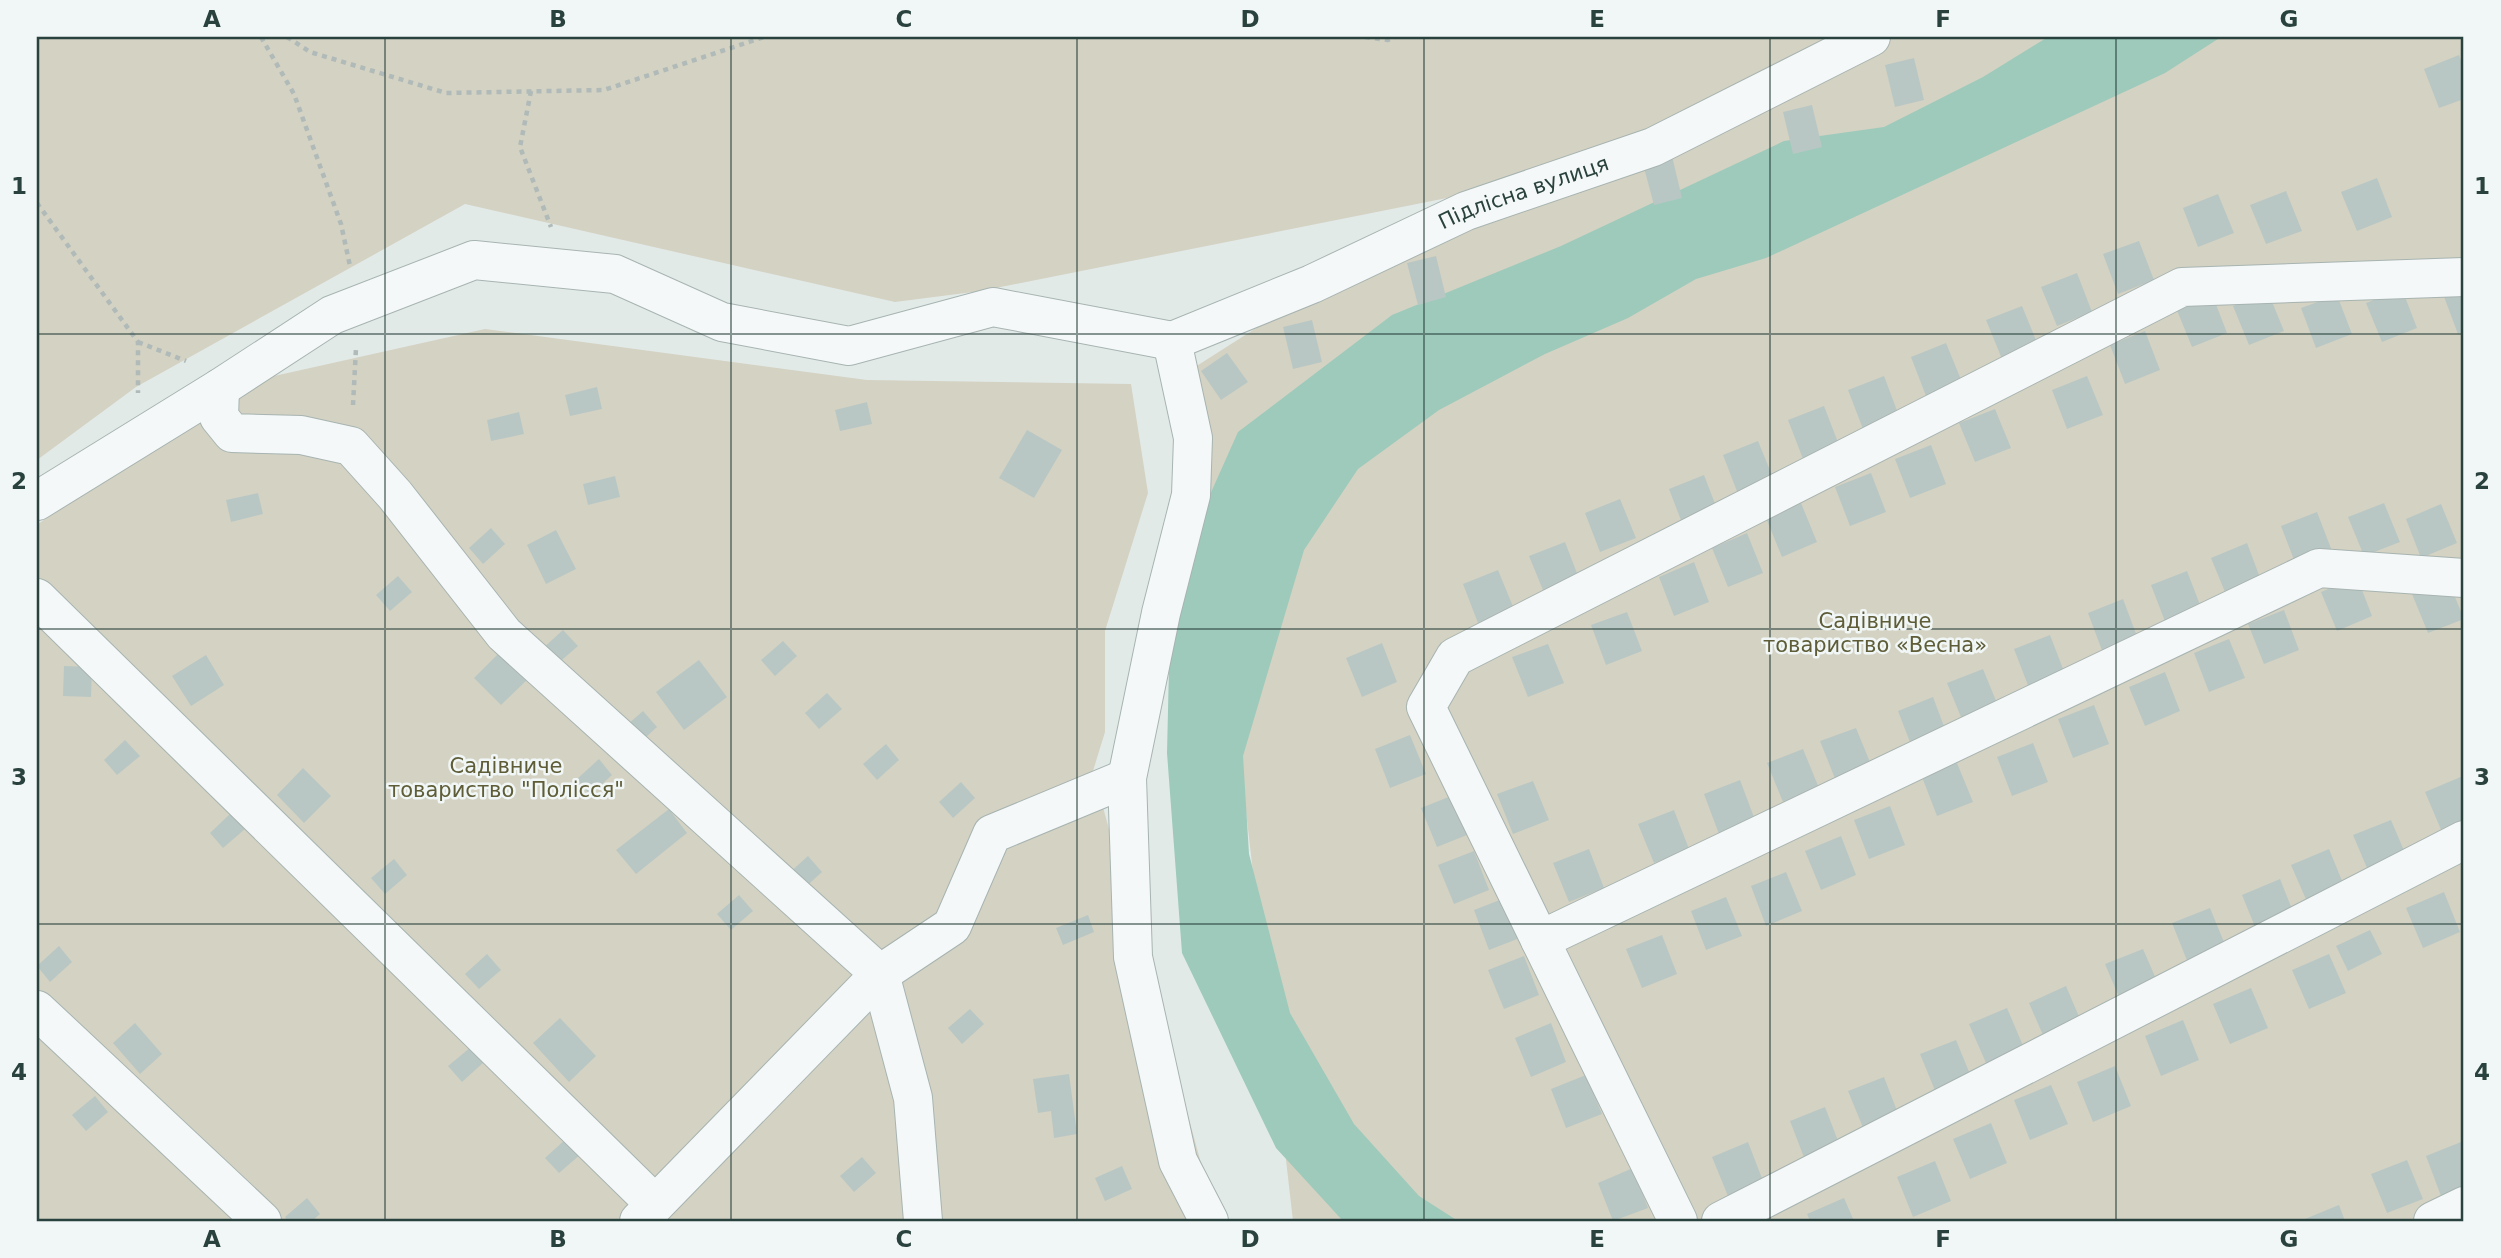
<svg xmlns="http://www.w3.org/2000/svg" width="2501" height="1258" viewBox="0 0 2501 1258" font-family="'DejaVu Sans',sans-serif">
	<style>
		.green { fill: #d4d2c3 }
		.water { fill: #9dcabb }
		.building { fill: #b9c7c4 }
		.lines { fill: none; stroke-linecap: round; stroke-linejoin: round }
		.street-casing { stroke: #a7b4b1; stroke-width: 40 }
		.path { stroke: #b0bab8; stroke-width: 4.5; stroke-dasharray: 5 5; stroke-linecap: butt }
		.street { stroke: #f5f8f8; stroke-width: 38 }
		.grid { fill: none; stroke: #2a423d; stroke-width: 2; stroke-opacity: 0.55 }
		.labels { text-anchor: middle; stroke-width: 5; stroke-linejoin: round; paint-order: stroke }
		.street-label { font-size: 21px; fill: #2a423d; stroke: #f1f7f6 }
		.park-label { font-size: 21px; fill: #5e5d37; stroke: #f1f7f6 }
		.neatline { fill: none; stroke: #2a423d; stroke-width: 2.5 }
		.grid-label { font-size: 23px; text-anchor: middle; font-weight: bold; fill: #2a423d }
	</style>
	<rect width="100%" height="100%" fill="#e2eae8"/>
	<!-- green -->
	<path class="green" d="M37 37H2464V1221H1293L1195 367 1467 194 981 291 895 302 465 204 136 387 37 460Z
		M485 329 867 380 1131 384 1148 493 1105 631V732L1093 771 1217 1221H37V525L220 388Z"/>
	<!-- water -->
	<path class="water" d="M2048 37H2221L2165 73 1766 258 1696 279 1628 318 1545 354 1439 410 1358 469 1304 550 1243 756 1249 854 1290 1013 1354 1124 1419 1196 1458 1221H1343L1276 1148 1182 953 1167 753 1171 582 1238 432 1392 315 1561 246 1784 141 1884 127 1983 77Z"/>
	<!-- building -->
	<path class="building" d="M2459 55 2464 68V99L2439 108 2424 69Z
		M1914 58 1924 100 1895 107 1885 65Z
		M1812 105 1822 147 1793 154 1783 112Z
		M1672 156 1682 198 1654 205 1643 164Z
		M2377 178 2392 217 2357 231 2341 192Z
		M2286 191 2302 231 2266 244 2250 205Z
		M2218 194 2234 233 2198 247 2183 208Z
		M2139 241 2154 280 2118 294 2103 254Z
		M1436 256 1446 297 1418 305 1407 263Z
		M2077 273 2092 312 2057 326 2041 287Z
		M2464 286V331L2458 334 2443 294Z
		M2402 289 2417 328 2382 342 2366 303Z
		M2268 292 2284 331 2249 345 2233 306Z
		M2212 294 2227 333 2192 347 2176 308Z
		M2337 295 2352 334 2316 348 2301 308Z
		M2022 306 2038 345 2002 359 1986 320Z
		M1312 320 1322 362 1293 369 1283 327Z
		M2145 331 2160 370 2125 384 2110 345Z
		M1946 343 1962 382 1926 396 1911 357Z
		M1227 353 1248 382 1221 400 1201 371Z
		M1884 376 1899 416 1863 429 1848 390Z
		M2087 376 2103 415 2067 429 2052 390Z
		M597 387 602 409 570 416 565 395Z
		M867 402 872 424 840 431 835 410Z
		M1824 406 1839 445 1803 459 1788 420Z
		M1995 409 2011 448 1975 462 1959 423Z
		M519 412 524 434 491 441 487 420Z
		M1027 430 1062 450 1034 498 999 478Z
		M1758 441 1774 480 1738 494 1723 455Z
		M1931 445 1946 484 1910 498 1895 459Z
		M1871 473 1886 512 1850 526 1835 487Z
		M1704 475 1719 514 1684 528 1669 489Z
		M615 476 620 497 588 505 583 484Z
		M258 493 263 514 231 522 226 500Z
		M1620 499 1636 538 1600 552 1585 513Z
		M1801 503 1817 542 1782 557 1766 518Z
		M2384 503 2400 542 2364 556 2348 517Z
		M2441 504 2457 543 2421 558 2406 519Z
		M2317 512 2332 551 2296 565 2281 526Z
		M491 528 505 544 483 564 469 548Z
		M556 530 576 569 546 584 527 545Z
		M1747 533 1763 573 1728 587 1712 548Z
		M1565 542 1580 581 1545 595 1529 556Z
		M2247 543 2262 583 2227 597 2211 558Z
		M1694 562 1709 602 1674 616 1659 577Z
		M1498 570 1514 609 1478 623 1463 584Z
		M2187 571 2202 610 2166 624 2151 585Z
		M398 576 412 592 390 611 376 595Z
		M2357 577 2372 616 2337 631 2321 592Z
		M2448 580 2464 619 2428 633 2412 594Z
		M2123 599 2138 639 2103 653 2088 613Z
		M2284 610 2299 650 2264 664 2248 624Z
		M1627 612 1642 651 1606 665 1591 625Z
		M563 630 578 646 555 666 541 650Z
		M2050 635 2065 674 2029 688 2014 649Z
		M2229 639 2245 678 2209 692 2194 653Z
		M783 641 797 656 775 676 761 660Z
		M1382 643 1397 682 1362 697 1346 658Z
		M1548 644 1564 683 1528 697 1512 657Z
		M501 651 528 679 501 705 474 678Z
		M206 655 224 685 191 706 172 676Z
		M699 660 727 697 684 730 656 692Z
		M64 666 92 667 91 697 63 696Z
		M1983 669 1999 708 1963 722 1947 683Z
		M2165 672 2180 711 2145 726 2129 687Z
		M827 693 842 709 819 729 805 713Z
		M1933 697 1948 737 1913 750 1898 711Z
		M2094 705 2109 744 2073 758 2058 719Z
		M643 711 657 727 635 747 620 731Z
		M1856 728 1872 767 1836 781 1820 741Z
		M1410 735 1426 774 1390 788 1375 749Z
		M125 740 140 756 117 775 104 760Z
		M2033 743 2048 782 2012 796 1997 757Z
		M886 744 899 760 877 780 863 764Z
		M1803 749 1819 788 1783 802 1767 763Z
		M599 759 612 775 590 795 577 779Z
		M1957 763 1973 802 1937 816 1922 777Z
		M303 768 331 796 304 823 277 795Z
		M2463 776 2464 823 2442 832 2425 792Z
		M1740 780 1755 820 1719 834 1704 794Z
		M1533 781 1549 820 1513 834 1497 794Z
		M961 782 975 798 953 818 939 802Z
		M1456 794 1472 833 1437 847 1421 808Z
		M1890 806 1905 845 1869 859 1854 820Z
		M669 809 687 833 636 874 616 850Z
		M1674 810 1689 849 1654 863 1638 824Z
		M231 813 245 829 223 848 210 833Z
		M2391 820 2408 860 2370 875 2353 835Z
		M1841 836 1856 875 1821 890 1805 851Z
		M1589 849 1604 888 1569 902 1553 863Z
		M2329 849 2345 888 2308 904 2291 865Z
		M1474 851 1489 890 1454 904 1438 865Z
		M808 856 822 872 800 892 786 876Z
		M394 859 407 875 385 894 371 878Z
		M1786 872 1802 911 1766 926 1751 886Z
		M2280 879 2296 919 2258 934 2242 895Z
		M2444 892 2460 932 2423 948 2406 908Z
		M739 895 753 911 731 930 717 914Z
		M1510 896 1525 936 1489 950 1474 910Z
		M1726 897 1742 936 1706 950 1691 911Z
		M2210 908 2226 947 2188 963 2172 923Z
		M1088 915 1094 932 1063 945 1056 928Z
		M2370 930 2382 954 2348 971 2336 946Z
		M1662 935 1677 974 1642 988 1626 949Z
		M59 946 72 962 50 982 37 966Z
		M2143 949 2160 988 2122 1004 2105 964Z
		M487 954 501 970 479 989 465 974Z
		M2329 954 2346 993 2309 1009 2292 970Z
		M1524 956 1539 995 1504 1009 1488 970Z
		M2066 986 2083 1026 2046 1042 2029 1003Z
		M2251 988 2268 1028 2230 1044 2213 1004Z
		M2007 1008 2024 1048 1986 1063 1969 1024Z
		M970 1009 984 1024 962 1044 948 1028Z
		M560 1018 596 1056 569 1082 533 1043Z
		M2183 1020 2199 1060 2161 1076 2145 1036Z
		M135 1023 162 1054 140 1074 113 1043Z
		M1551 1023 1566 1062 1531 1077 1515 1038Z
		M1956 1040 1972 1079 1936 1093 1920 1054Z
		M471 1047 484 1062 462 1082 448 1066Z
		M2115 1066 2131 1106 2093 1122 2077 1082Z
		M1069 1074 1077 1134 1054 1138 1051 1111 1038 1113 1033 1079Z
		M1586 1075 1602 1114 1566 1128 1551 1089Z
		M1884 1077 1899 1116 1864 1130 1848 1091Z
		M2051 1085 2068 1124 2030 1140 2014 1100Z
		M95 1096 108 1112 86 1131 72 1115Z
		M1825 1107 1840 1146 1805 1160 1790 1121Z
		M1991 1123 2007 1163 1970 1179 1953 1139Z
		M567 1138 581 1154 559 1173 545 1158Z
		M1748 1142 1763 1181 1728 1196 1712 1157Z
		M2461 1142 2464 1150V1186L2441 1196 2426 1156Z
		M862 1157 876 1173 854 1192 840 1176Z
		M2407 1160 2423 1199 2387 1213 2371 1174Z
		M1935 1161 1951 1201 1913 1217 1897 1177Z
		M1122 1166 1132 1189 1105 1201 1095 1178Z
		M1633 1168 1648 1208 1613 1221 1598 1183Z
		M307 1198 320 1214 312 1221H288L285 1217Z
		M1844 1198 1854 1221H1810L1807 1214Z
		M2339 1205 2345 1221H2300Z"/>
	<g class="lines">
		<!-- street casing -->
		<g class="street-casing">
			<g id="street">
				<path d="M1172 341 1193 438 1191 495 1161 613 1127 778 1133 957 1178 1161 1209 1221"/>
				<path id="s1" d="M1172 341 1312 284 1466 211 1653 147 1871 37"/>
				<path d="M220 388 219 417 232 433 301 435 351 446 395 495 504 634 880 974 639 1221"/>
				<path d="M37 501 220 388 332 315 474 260 615 274 722 322 849 346 993 307 1172 341"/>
				<path d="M37 598 655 1204"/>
				<path d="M1540 940 1426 707 1455 657 2182 287 2464 277"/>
				<path d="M37 1010 262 1221"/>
				<path d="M923 1221 913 1098 880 974 952 926 992 834 1127 778"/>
				<path d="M1678 1221 1540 940 2319 568 2464 578"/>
				<path d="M1721 1221 2464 840"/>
				<path d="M2433 1221 2464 1206"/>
			</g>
		</g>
		<!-- path -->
		<path class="path" d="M261 37 294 94 341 224 350 266
			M287 37 310 52 446 93 604 90 764 37
			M1365 37 1388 40 1395 37
			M531 91 520 147 551 227
			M37 203 138 342V393
			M138 342 186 361
			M353 405 356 348"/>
		<!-- street -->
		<use href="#street" class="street"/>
	</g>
	<!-- grid -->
	<path class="grid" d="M385 37V1221M731 37V1221M1077 37V1221M1424 37V1221M1770 37V1221M2116 37V1221M37 334H2464M37 629H2464M37 924H2464"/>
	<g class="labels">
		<!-- street labels -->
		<g class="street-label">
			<text dy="7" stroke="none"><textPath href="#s1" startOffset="382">Підлісна вулиця</textPath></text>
		</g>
		<!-- park labels -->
		<g class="park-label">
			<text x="1875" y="628">Садівниче<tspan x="1875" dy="24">товариство «Весна»</tspan></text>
			<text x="506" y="773">Садівниче<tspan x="506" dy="24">товариство "Полісся"</tspan></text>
		</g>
	</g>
	<!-- border -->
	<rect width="2501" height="1258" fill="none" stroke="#f1f7f6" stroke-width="77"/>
	<rect x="38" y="38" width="2424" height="1182" class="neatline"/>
	<g class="grid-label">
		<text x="212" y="27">A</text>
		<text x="558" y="27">B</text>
		<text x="904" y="27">C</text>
		<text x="1250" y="27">D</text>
		<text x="1597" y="27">E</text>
		<text x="1943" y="27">F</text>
		<text x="2289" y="27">G</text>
		<text x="19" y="194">1</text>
		<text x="2482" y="194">1</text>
		<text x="19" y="489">2</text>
		<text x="2482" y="489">2</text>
		<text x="19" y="785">3</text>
		<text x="2482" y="785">3</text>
		<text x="19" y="1080">4</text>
		<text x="2482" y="1080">4</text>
		<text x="212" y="1247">A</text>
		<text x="558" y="1247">B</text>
		<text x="904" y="1247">C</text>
		<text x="1250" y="1247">D</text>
		<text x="1597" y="1247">E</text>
		<text x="1943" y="1247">F</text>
		<text x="2289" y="1247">G</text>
	</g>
</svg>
